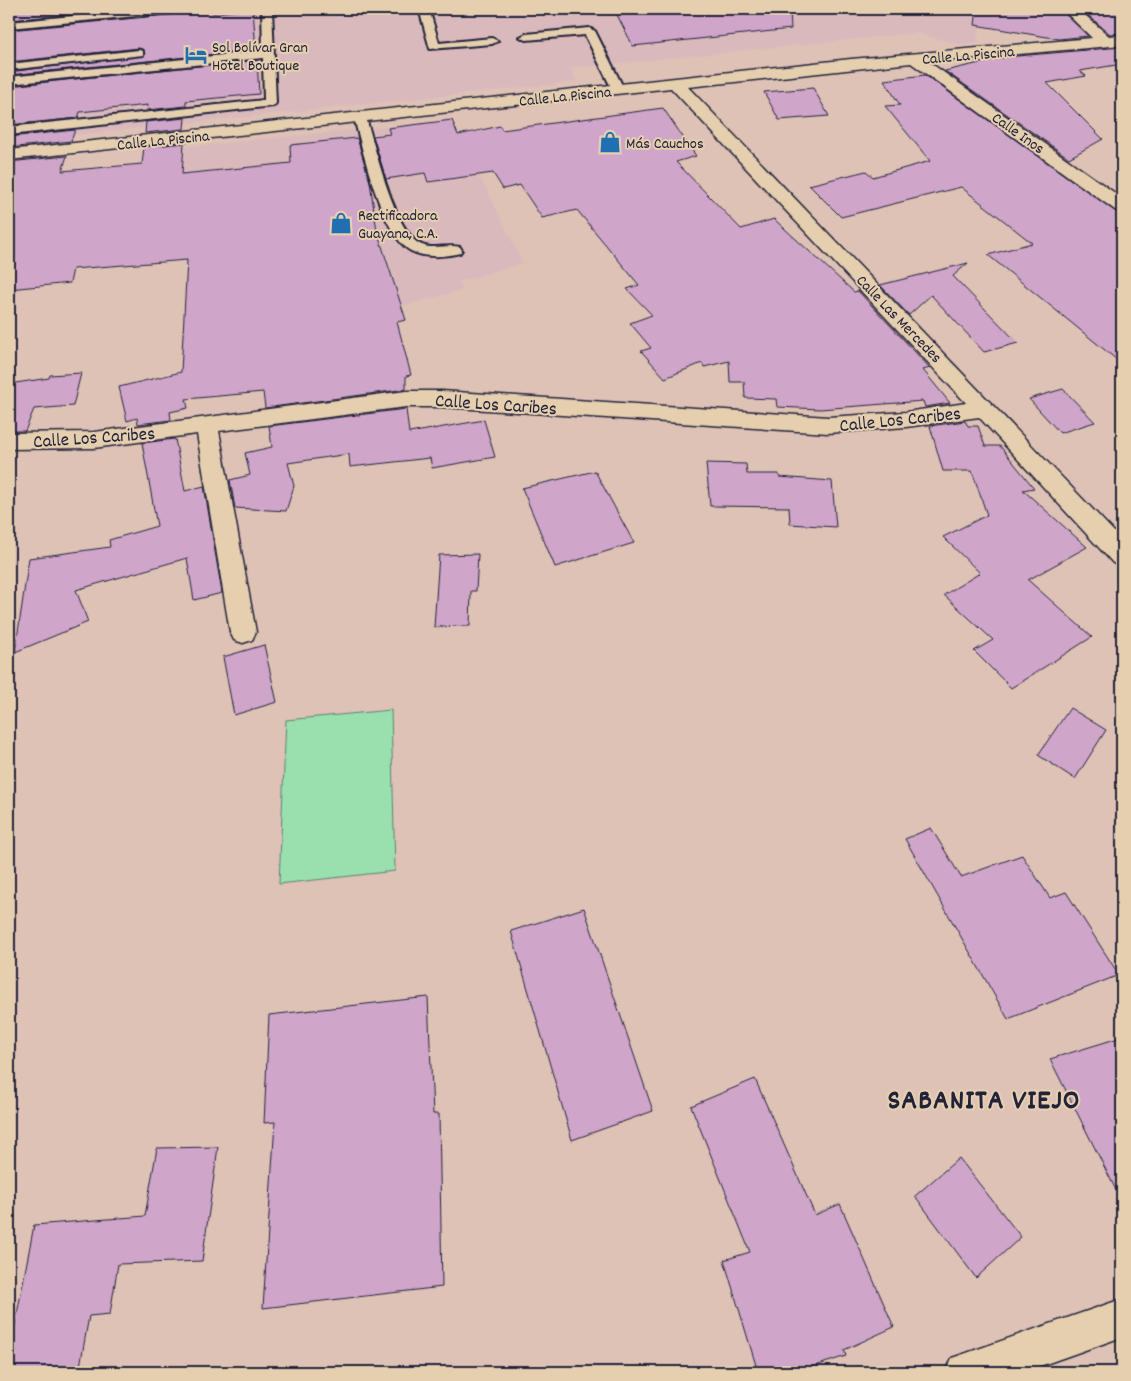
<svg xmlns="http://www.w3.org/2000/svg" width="1131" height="1381" viewBox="0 0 1131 1381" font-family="Dekko,sans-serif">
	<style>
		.built { fill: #dab9bc }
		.green { fill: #99e0ae; stroke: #5e8174 }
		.building { fill: #cfa5ca; stroke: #22223b }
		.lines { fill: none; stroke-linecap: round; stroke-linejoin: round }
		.lane-casing { stroke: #22223b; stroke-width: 4 }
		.street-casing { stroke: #22223b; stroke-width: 3 }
		.lane { fill: #e5cfae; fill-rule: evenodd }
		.street { fill: #e5cfae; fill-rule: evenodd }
		.labels { text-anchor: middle; stroke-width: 4; stroke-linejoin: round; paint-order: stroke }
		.far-poi-label { font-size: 16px; fill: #22223b; stroke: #e5cfae; text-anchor: start }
		.far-street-label { font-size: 16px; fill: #22223b; stroke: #e5cfae }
		.street-label { font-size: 19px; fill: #22223b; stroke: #e5cfae }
		.near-district-label { font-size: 29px; font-weight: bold; letter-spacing: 1px; fill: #22223b; stroke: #e5cfae }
	</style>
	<rect width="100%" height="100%" fill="#dec2b6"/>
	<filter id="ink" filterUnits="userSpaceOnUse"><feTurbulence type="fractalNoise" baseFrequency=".02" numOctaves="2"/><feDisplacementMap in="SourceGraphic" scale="10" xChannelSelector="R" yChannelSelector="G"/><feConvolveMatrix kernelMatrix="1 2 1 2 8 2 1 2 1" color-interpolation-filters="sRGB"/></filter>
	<g filter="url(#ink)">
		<!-- built -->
		<path class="built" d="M9 9H985L976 43 962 45 916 33 571 68 576 82 9 142Z
			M452 120 523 263 459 282 463 290 402 306 406 320 374 327 185 303 187 260 183 261 179 232 184 147Z"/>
		<!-- green -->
		<path class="green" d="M391 710 395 871 279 884 286 720Z"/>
		<!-- building -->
		<path class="building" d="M9 9H130L9 20Z
			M186 9H213V13L253 9 256 50 9 75V72L145 55 144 50 139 48 9 62V30L179 14Z
			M614 9H790L791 29 633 46Z
			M977 9H1060L1088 36 1059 39 975 25Z
			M1081 9H1122V33L1110 34Z
			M1122 47V64L1080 71 1086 76 1047 83 1103 139 1069 158 945 71 1006 57Z
			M257 60 259 94 186 101V106L147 110 148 105 80 112 78 118 9 125V86Z
			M925 75 1122 216V364L988 255 1032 243 961 187 841 217 809 185 866 171 873 177 930 161 885 106 900 105 884 80Z
			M813 88 829 116 779 120 764 92Z
			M663 108 696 156 676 162 741 229 774 219 854 292 858 291 930 368 923 370 950 403 925 407 923 401 820 409 777 407 776 399 745 398 744 382H730L729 361 704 367 702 363 665 378 641 351 651 348 630 323 652 315 627 289 639 285 577 210 542 218 520 185 503 189 493 173 428 182 425 173 386 179 373 136 390 134 388 128 452 120 458 135 500 126 502 130Z
			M185 118 184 129 145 133 146 122Z
			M75 130 71 141 9 148V137Z
			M357 138 370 182 377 231 406 320 397 322 411 375 406 376V389L265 408 263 392 186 399 188 408 170 412 171 420 138 424 137 418 127 421 119 387 181 372 187 260 73 269 70 283 9 289V162L67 156 62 171 142 164 144 147 184 143 182 174 291 163 290 145Z
			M968 263 953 276 1018 343 984 352 931 295 909 315 880 285Z
			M81 373 73 406 34 409 25 431H9V384L49 378 50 375Z
			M1063 389 1095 422 1060 433 1029 399Z
			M406 409 409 433 484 420 495 457 432 468 430 458 350 467 349 454 288 463 294 486 286 511 235 508 230 480 250 475 245 453 272 447 269 426Z
			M965 421 968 426H978L985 446H1000L1034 488 1023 490 1087 547 1028 580 1092 637 1011 688 974 651 993 640 944 595 980 573 943 537 987 515 972 471H943L930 426Z
			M175 439 185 491 204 486 222 593 194 600 187 558 76 590 88 622 15 652 29 558 110 547 109 540 157 526 142 443Z
			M706 463 746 464 747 474H779V477L832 481 836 527 790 524 789 507 710 506Z
			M595 471 634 543 555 567 522 488Z
			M478 554 476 591H471L470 626 434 627 439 555Z
			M264 645 277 702 234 715 223 657Z
			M1070 708 1106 730 1075 779 1038 755Z
			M931 828 961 877 1022 855 1050 898 1066 892 1119 975 1008 1019 905 839Z
			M584 908 653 1111 572 1140 511 931Z
			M428 997 433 1114H439L442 1287 263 1308 275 1122 264 1123 269 1015Z
			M1122 1037V1202L1050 1059Z
			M755 1079 815 1215 840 1204 894 1327 844 1350 846 1356 797 1372H758L724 1260 750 1252 691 1106Z
			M218 1147 202 1261 118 1264 110 1314 89 1316 79 1372H9V1356L34 1225 145 1216 157 1148Z
			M959 1158 1021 1237 976 1278 915 1196Z"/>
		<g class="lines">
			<!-- lane casing -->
			<g class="lane-casing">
				<path id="lane" d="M147 9H184L179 12 9 28V22Z
					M262 9H272L276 103 274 106 9 135V127L264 100 263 58 9 84V77L263 51Z
					M419 9H429L439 43 492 38 498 41 492 44 430 49Z
					M589 28 595 31 624 89 622 92H614L612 89 585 35 526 40 520 37 526 34Z
					M139 50 143 51V55L9 70V64Z
					M360 114 366 118C375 146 395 235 422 245 434 250 448 244 460 247L462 250 460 253C445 257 425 258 411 251 381 234 363 150 354 118Z"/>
			</g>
			<!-- street casing -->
			<g class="street-casing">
				<path id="street" d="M1062 9H1078L1109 36 1122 35V45L929 62 1122 198V212L1115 210 911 63 688 87 1122 540V566L1113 563 979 417 906 427 828 433 442 407H406L219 431 256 632 252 640 243 643 234 640 230 632 197 434 94 448 9 449V433L94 432 406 391H442L828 417 906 412 966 403 671 88 9 160V150L851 59 1092 38Z
					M1122 1299V1337L1023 1372H946L952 1358Z"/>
			</g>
			<!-- lane -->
			<use href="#lane" class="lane"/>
			<!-- street -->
			<use href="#street" class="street"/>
		</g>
	</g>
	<!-- icons -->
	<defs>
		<g id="hotel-bare" transform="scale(1.725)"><path d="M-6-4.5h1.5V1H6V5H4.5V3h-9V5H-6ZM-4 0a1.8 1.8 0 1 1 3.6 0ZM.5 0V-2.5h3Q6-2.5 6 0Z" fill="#1f6fb2" stroke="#e5cfae" stroke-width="2.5" paint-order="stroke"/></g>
		<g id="shop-bare" transform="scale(1.725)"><path d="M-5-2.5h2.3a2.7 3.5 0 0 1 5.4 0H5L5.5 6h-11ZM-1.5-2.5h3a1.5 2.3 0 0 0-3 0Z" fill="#1f6fb2" stroke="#e5cfae" stroke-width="2.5" paint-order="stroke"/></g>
	</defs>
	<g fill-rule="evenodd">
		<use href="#hotel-bare" x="196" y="55"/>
		<use href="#shop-bare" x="610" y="142"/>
		<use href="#shop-bare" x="341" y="223"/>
	</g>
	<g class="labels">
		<!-- far-poi labels -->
		<g class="far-poi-label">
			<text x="212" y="52">Sol Bolívar Gran<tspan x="212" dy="18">Hotel Boutique</tspan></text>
			<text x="626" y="148">Más Cauchos</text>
			<text x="358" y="220">Rectificadora<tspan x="358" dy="18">Guayana, C.A.</tspan></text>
		</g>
		<!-- far-street labels -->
		<g class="far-street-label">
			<text transform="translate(968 54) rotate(-5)" y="6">Calle La Piscina</text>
			<text transform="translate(565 95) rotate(-6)" y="6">Calle La Piscina</text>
			<text transform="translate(1019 132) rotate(35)" y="6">Calle Inos</text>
			<text transform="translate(163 139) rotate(-6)" y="6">Calle La Piscina</text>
			<text transform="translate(900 318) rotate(46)" y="6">Calle Las Mercedes</text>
		</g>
		<!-- street labels -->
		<g class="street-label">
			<text transform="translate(496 403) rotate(4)" y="7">Calle Los Caribes</text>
			<text transform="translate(900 418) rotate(-6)" y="7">Calle Los Caribes</text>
			<text transform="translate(94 436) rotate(-4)" y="7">Calle Los Caribes</text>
		</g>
		<!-- near-district labels -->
		<g class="near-district-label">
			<text x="984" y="1108">SABANITA VIEJO</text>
		</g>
	</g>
	<!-- margin -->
	<rect width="1131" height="1381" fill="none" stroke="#e5cfae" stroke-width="30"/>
	<rect x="15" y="15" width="1101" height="1351" fill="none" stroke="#22223b" stroke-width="2" filter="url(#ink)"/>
</svg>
